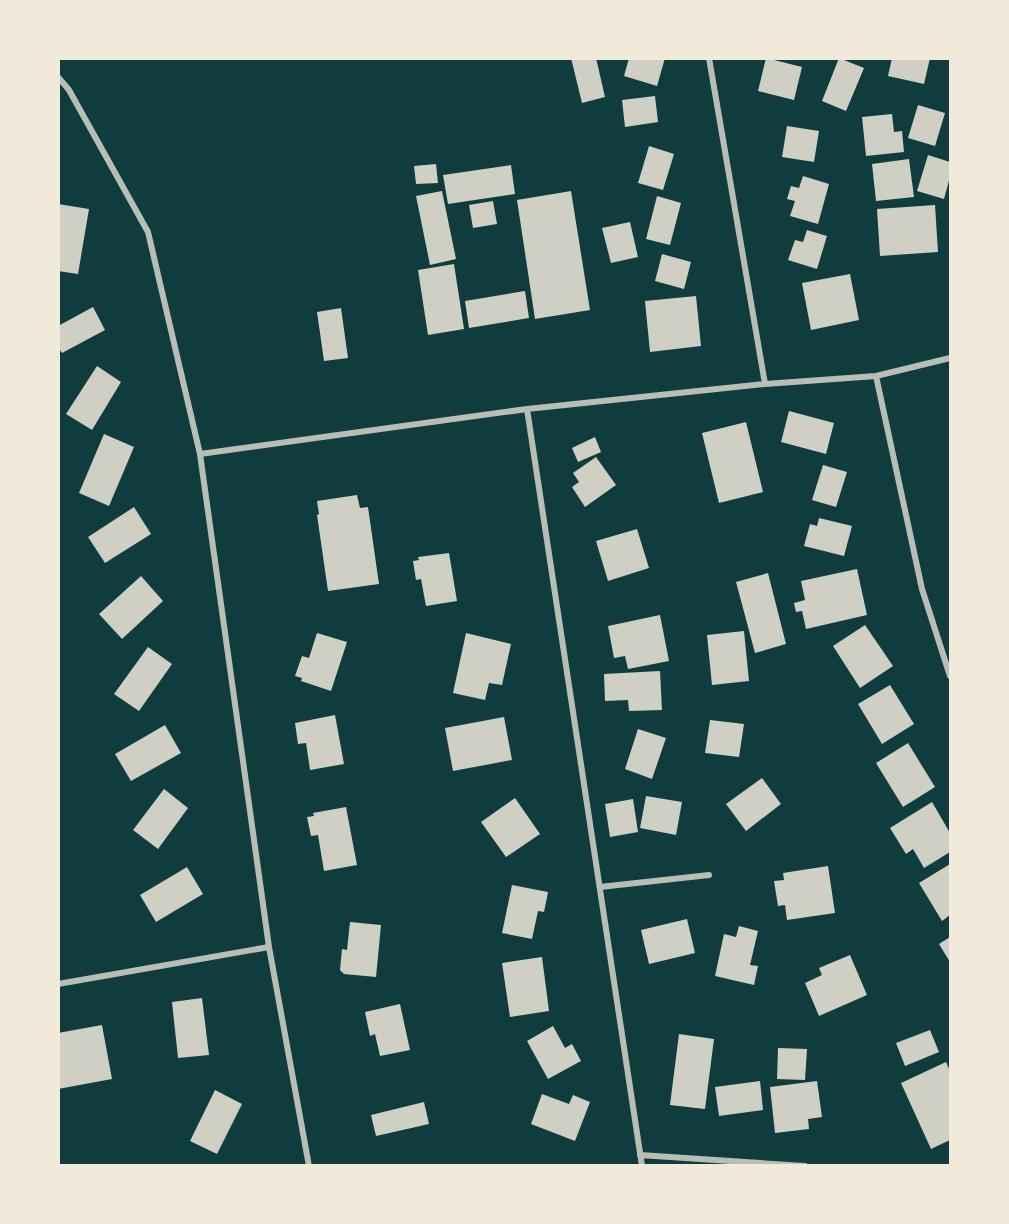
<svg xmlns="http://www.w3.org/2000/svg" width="1009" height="1224" viewBox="0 0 1009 1224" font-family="'IBM Plex Sans',sans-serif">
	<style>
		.building { fill: #cfcfc3 }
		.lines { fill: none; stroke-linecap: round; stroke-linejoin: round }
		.minor { stroke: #b8beb3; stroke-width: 6 }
	</style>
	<rect width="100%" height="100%" fill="#0f3d3e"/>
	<!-- building -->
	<path class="building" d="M571 58H596L605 97 582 103Z
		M629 58H665L657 86 624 76Z
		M766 58 802 67 794 100 758 91Z
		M839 58 864 68 846 111 822 101Z
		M892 58H930L924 84 888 76Z
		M655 96 658 122 625 127 622 100Z
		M918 105 945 113 935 146 908 138Z
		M892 114 894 132 902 131 904 152 866 156 862 117Z
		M787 126 819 131 814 162 782 157Z
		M649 146 674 154 663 190 638 183Z
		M928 155 950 162V177L944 199 917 191Z
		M909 159 914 197 876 201 872 164Z
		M436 164 438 183 416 184 414 166Z
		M511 165 515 194 448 204 443 175Z
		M803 176 829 184 818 224 790 216 795 201 787 199 791 186 799 188Z
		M442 191 456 259 430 265 416 196Z
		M571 191 590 310 535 319 517 200Z
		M657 196 681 203 670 245 646 239Z
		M493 201 497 224 473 228 469 205Z
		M58 204 89 209 78 274 58 271Z
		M935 205 938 252 880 256 877 209Z
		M630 222 638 257 611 263 602 228Z
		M807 230 827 236 817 269 788 260 795 240 803 242Z
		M662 254 691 262 684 289 655 281Z
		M454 264 464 329 428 335 418 270Z
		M850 274 859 320 811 330 802 283Z
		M525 291 529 318 469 328 465 301Z
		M696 296 701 346 650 352 645 301Z
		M93 307 105 330 62 353 58 347V326Z
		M341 308 348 358 324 361 317 312Z
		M97 366 121 382 92 430 66 414Z
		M789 411 834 423 826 454 781 442Z
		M746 422 763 492 719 503 702 433Z
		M104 434 134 447 109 506 79 493Z
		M595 437 601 452 578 462 572 448Z
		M596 457 616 485 585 507 572 487 579 482 573 473Z
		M823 465 847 472 836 507 812 500Z
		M357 495 360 508 368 507 379 584 328 591 317 515 319 514 317 501Z
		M134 507 151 534 105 563 88 537Z
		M819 518 852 526 844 556 804 546 810 524 817 526Z
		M637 529 649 568 608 581 596 541Z
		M449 553 457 601 426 606 421 579 416 580 413 561 419 560 418 557Z
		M857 569 867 615 806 629 802 611 796 612 794 603 805 600 801 581Z
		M768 573 786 644 755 653 736 582Z
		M141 576 163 601 122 639 99 614Z
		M660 615 669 661 628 669 625 656 614 658 608 626Z
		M865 625 893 666 860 688 833 646Z
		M744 631 749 681 712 685 707 635Z
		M317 633 347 642 331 691 301 681 302 678 295 676 302 656 309 658Z
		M466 633 511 644 502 685 489 683 485 700 453 693Z
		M148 647 172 664 139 711 114 694Z
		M660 671 662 710 629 711 628 700 605 701 604 674Z
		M890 685 914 724 882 744 858 704Z
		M335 715 344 764 310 770 306 743 298 744 295 723Z
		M504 717 512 760 453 771 445 728Z
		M710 720 744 724 739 757 705 753Z
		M165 725 181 753 131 781 115 754Z
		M638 729 666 738 652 779 625 769Z
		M908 743 935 787 903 807 876 763Z
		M762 778 781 804 746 831 726 804Z
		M164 789 188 808 158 849 133 830Z
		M646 796 682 802 676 835 640 828Z
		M515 798 540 834 506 857 481 822Z
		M633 799 638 832 610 837 605 804Z
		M932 802 950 833V852L924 868 913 849 906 854 890 828Z
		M346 807 357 865 324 871 318 835 311 836 307 817 314 816 313 813Z
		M950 864V915L942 921 919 883Z
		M828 866 835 913 787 920 785 905 778 906 774 881 784 880 783 873Z
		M187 867 203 894 156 922 140 895Z
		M512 885 548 892 544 912 538 911 532 939 502 933Z
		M687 919 695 953 649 964 641 930Z
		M350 922 381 925 376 977 344 974 340 970 342 949 347 950Z
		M739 926 758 931 750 965 758 966 754 985 715 976 724 934 736 937Z
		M950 937V962L939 944Z
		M850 955 867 995 819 1016 805 983 822 975 819 968Z
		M542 957 549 1011 510 1017 502 963Z
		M202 998 209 1055 178 1058 172 1002Z
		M400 1004 410 1050 380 1056 375 1034 370 1036 365 1012Z
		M102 1025 112 1079 58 1089V1033Z
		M553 1026 565 1048 572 1044 581 1061 548 1079 527 1041Z
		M930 1030 939 1052 905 1066 896 1043Z
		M679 1034 714 1039 705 1109 670 1105Z
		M778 1048 807 1049 805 1080 777 1079Z
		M946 1062 950 1071V1140L931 1149 901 1083Z
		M760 1081 763 1110 719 1116 715 1087Z
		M817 1081 822 1117 808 1119 809 1129 775 1133 770 1087Z
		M215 1090 242 1104 217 1154 190 1141Z
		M542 1094 569 1104 573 1095 590 1102 575 1141 531 1124Z
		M424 1102 429 1124 376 1136 371 1115Z"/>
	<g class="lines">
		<!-- minor -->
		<path class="minor" d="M709 58 765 384
			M58 77 69 90 148 232 200 454 269 947 309 1166
			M876 376 922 589 950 676
			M527 409 642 1166
			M200 454 527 409 765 384 876 376 950 358
			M600 887 709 875
			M58 984 269 947
			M640 1155 805 1166"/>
	</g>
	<!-- border -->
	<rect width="1009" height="1224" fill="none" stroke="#f1e9da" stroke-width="120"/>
</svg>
